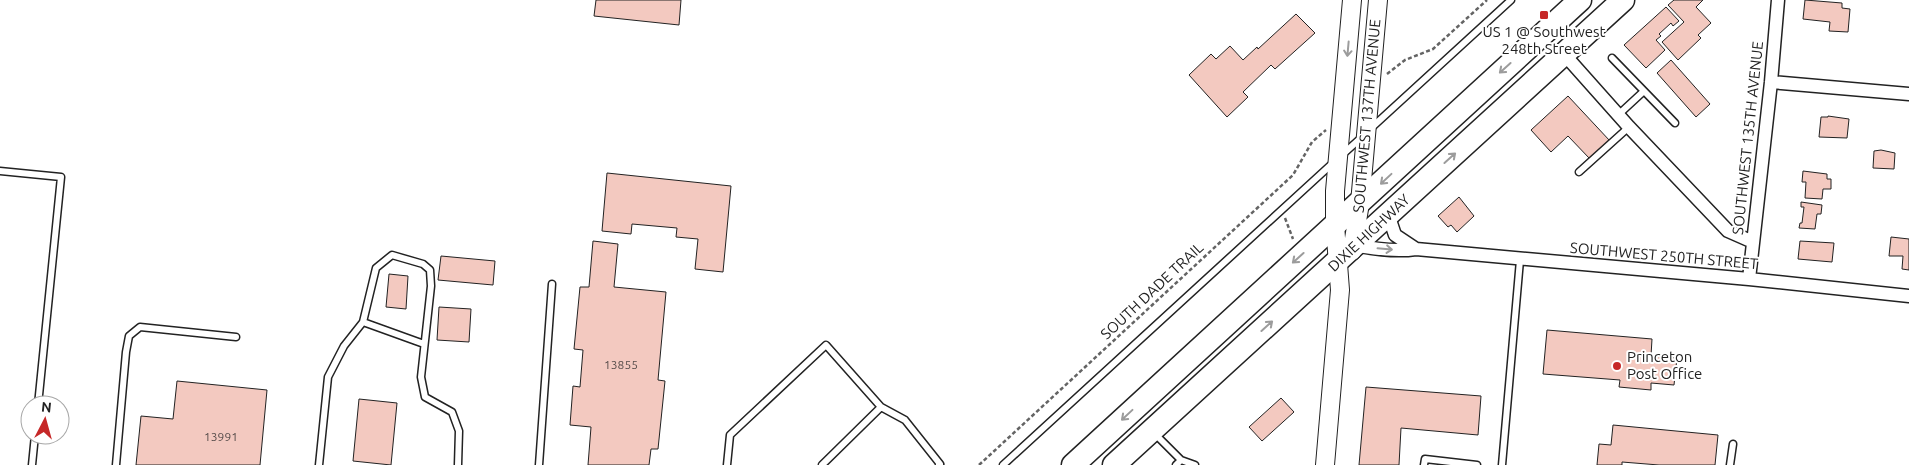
<svg xmlns="http://www.w3.org/2000/svg" width="1909" height="465" viewBox="0 0 1909 465" font-family="Ubuntu,sans-serif">
	<style>
		.building { fill: #f3c9c0; stroke: #222 }
		.lines { fill: none; stroke-linecap: round; stroke-linejoin: round }
		.lane-casing { stroke: #222; stroke-width: 9 }
		.street-casing { stroke: #222; stroke-width: 15 }
		.secondary-casing { stroke: #222; stroke-width: 20 }
		.highway-casing { stroke: #222; stroke-width: 25 }
		.path { stroke: #646464; stroke-width: 2.5; stroke-dasharray: 4 2.5; stroke-linecap: butt }
		.lane { stroke: #fff; stroke-width: 6 }
		.street { stroke: #fff; stroke-width: 12 }
		.secondary { stroke: #fff; stroke-width: 18 }
		.highway { stroke: #fff; stroke-width: 22 }
		.oneway { stroke: #9c9c9c }
		.poi-dot { fill: #c62828; stroke: #fff; stroke-width: 2 }
		.labels { text-anchor: middle; stroke-width: 4; stroke-linejoin: round; paint-order: stroke }
		.number-label { font-size: 12px; fill: #564c4a }
		.poi-label { font-size: 15px; fill: #222; stroke: #fff }
		.street-label { font-size: 15px; fill: #222; stroke: #fff }
	</style>
	<rect width="100%" height="100%" fill="#fff"/>
	<!-- building -->
	<path class="building" d="M596 0H681L679 25 594 16Z
		M1674 0H1703L1696 7 1711 23 1698 35 1701 38 1678 60 1662 42 1684 22 1668 5Z
		M1805 0 1842 3V8L1850 9 1848 32 1829 31 1830 22 1803 19Z
		M1666 7 1679 21 1673 26 1671 23 1659 34 1661 36 1656 40 1665 50 1646 68 1624 45Z
		M1296 14 1315 33 1275 69 1271 65 1243 92 1248 97 1227 117 1189 75 1211 54 1216 59 1230 46 1243 60 1257 47 1258 49Z
		M1671 60 1710 104 1696 117 1657 73Z
		M1568 96 1610 141 1590 159 1568 136 1551 152 1531 130Z
		M1828 116 1849 119 1847 138 1819 137 1821 117H1828Z
		M1881 150 1895 153 1894 169 1873 168 1874 151Z
		M1803 171 1827 174V179H1831V189H1823L1822 199 1805 198 1806 182H1802Z
		M607 173 731 186 723 272 695 269 698 239 676 237 677 228 632 224 631 234 602 231Z
		M1459 197 1474 216 1457 232 1451 225 1448 227 1438 216Z
		M1801 202 1822 205 1821 214H1817L1815 229 1799 228 1800 223H1802L1804 207H1801Z
		M1891 237 1909 239V270L1902 269 1903 256H1889Z
		M593 241 618 244 614 287 666 292 658 380 665 381 658 449H651L649 465H588L591 427 570 425 573 386 580 387 583 350 574 349 580 287H589Z
		M1800 241 1834 243 1832 262 1798 259Z
		M441 256 495 261 493 285 438 280Z
		M389 274 408 276 406 309 386 307Z
		M439 307 471 309 469 342 437 340Z
		M1547 330 1652 339 1651 356 1677 358 1674 385 1651 383V390L1619 387 1620 380 1543 374Z
		M177 381 267 390 260 465H136L141 416 173 419Z
		M1366 387 1481 396 1478 435 1401 428 1399 465H1359Z
		M1281 398 1294 412 1262 441 1249 427Z
		M359 399 397 403 391 465 353 461Z
		M1613 425 1718 435 1715 465H1659L1622 462V465H1597L1599 444 1611 445Z"/>
	<g class="lines">
		<!-- lane casing -->
		<g class="lane-casing">
			<path id="lane" d="M1612 58 1644 91 1618 115
				M1644 91 1675 123
				M1369 130 1511 0
				M1342 155 1362 137
				M0 171 61 177 38 405
				M1579 172 1629 127
				M363 322 424 344
				M881 407 905 420 940 464 939 465
				M1155 434 1181 460 1176 465
				M1181 460 1195 465
				M32 465 35 435
				M116 465 126 352 129 336 140 327 236 337
				M319 465 328 377 344 346 363 322 376 268 392 255 423 264 430 270 431 286 421 377 425 397 452 412 459 431 458 465
				M539 465 552 284
				M727 465 730 435 826 345 881 407 822 465
				M1003 465 1334 162
				M1424 465 1425 459 1477 465
				M1502 465 1520 260
				M1730 465 1733 444"/>
		</g>
		<!-- street casing -->
		<g class="street-casing">
			<path id="street" d="M1564 54 1629 127 1728 231 1753 242
				M1771 82 1909 94
				M1388 214 1395 235 1416 249
				M1354 245C1374 249 1395 252 1416 249L1749 279 1909 296
				M1749 279 1771 82 1778 0"/>
		</g>
		<!-- secondary casing -->
		<g class="secondary-casing">
			<path id="secondary" d="M1352 251 1360 203 1378 0
				M1325 465 1340 290 1335 225V191L1352 0"/>
		</g>
		<!-- highway casing -->
		<g class="highway-casing">
			<path id="highway" d="M1073 465 1580 0
				M1114 465 1623 0"/>
		</g>
		<!-- path -->
		<path class="path" d="M1387 74 1405 60 1433 49 1487 0
			M1285 218 1293 239
			M979 465 1293 175 1312 142 1326 130"/>
		<!-- lane -->
		<use href="#lane" class="lane"/>
		<!-- street -->
		<use href="#street" class="street"/>
		<!-- secondary -->
		<use href="#secondary" class="secondary"/>
		<!-- highway -->
		<use href="#highway" class="highway"/>
	</g>
	<!-- one-way arrows -->
	<defs><path id="oneway-shaft" d="M-6 0H5M1.5-3L5.5 0L1.5 3" fill="none" stroke-width="1.6" stroke-linecap="round" stroke-linejoin="round" transform="scale(1.25)"/></defs>
	<g class="oneway">
		<use href="#oneway-shaft" transform="translate(1348 49) rotate(95)"/>
		<use href="#oneway-shaft" transform="translate(1505 68) rotate(138)"/>
		<use href="#oneway-shaft" transform="translate(1450 158) rotate(-42)"/>
		<use href="#oneway-shaft" transform="translate(1386 179) rotate(137)"/>
		<use href="#oneway-shaft" transform="translate(1385 249) rotate(5)"/>
		<use href="#oneway-shaft" transform="translate(1298 258) rotate(138)"/>
		<use href="#oneway-shaft" transform="translate(1267 326) rotate(-42)"/>
		<use href="#oneway-shaft" transform="translate(1127 415) rotate(137)"/>
	</g>
	<!-- markers -->
	<g class="poi-dot">
		<rect x="1539" y="10" width="10" height="10" rx="2.5"/>
		<circle cx="1617" cy="366" r="5"/>
	</g>
	<g class="labels">
		<!-- number labels -->
		<g class="number-label">
			<text x="621" y="369">13855</text>
			<text x="221" y="441">13991</text>
		</g>
		<!-- poi labels -->
		<g class="poi-label">
			<text x="1544" y="37">US 1 @ Southwest<tspan x="1544" dy="17">248th Street</tspan></text>
			<text x="1627" y="362" text-anchor="start">Princeton<tspan x="1627" dy="17">Post Office</tspan></text>
		</g>
		<!-- street labels -->
		<g class="street-label">
			<text transform="translate(1367 116) rotate(-85)" y="5">SOUTHWEST 137TH AVENUE</text>
			<text transform="translate(1748 138) rotate(-84)" y="5">SOUTHWEST 135TH AVENUE</text>
			<text transform="translate(1369 233) rotate(-43)" y="5">DIXIE HIGHWAY</text>
			<text transform="translate(1664 256) rotate(5)" y="5">SOUTHWEST 250TH STREET</text>
			<text transform="translate(1152 291) rotate(-43)" y="5">SOUTH DADE TRAIL</text>
		</g>
	</g>
	<!-- north arrow -->
	<g transform="translate(45 420) rotate(6)"><circle r="24" fill="#ffffff" stroke="#a7a7a7"/>
	<path d="M0-4L9 19L0 12L-9 19Z" fill="#c62828"/>
	<text y="-8" font-size="14" font-weight="bold" text-anchor="middle" fill="#222222">N</text>
	</g>
</svg>
